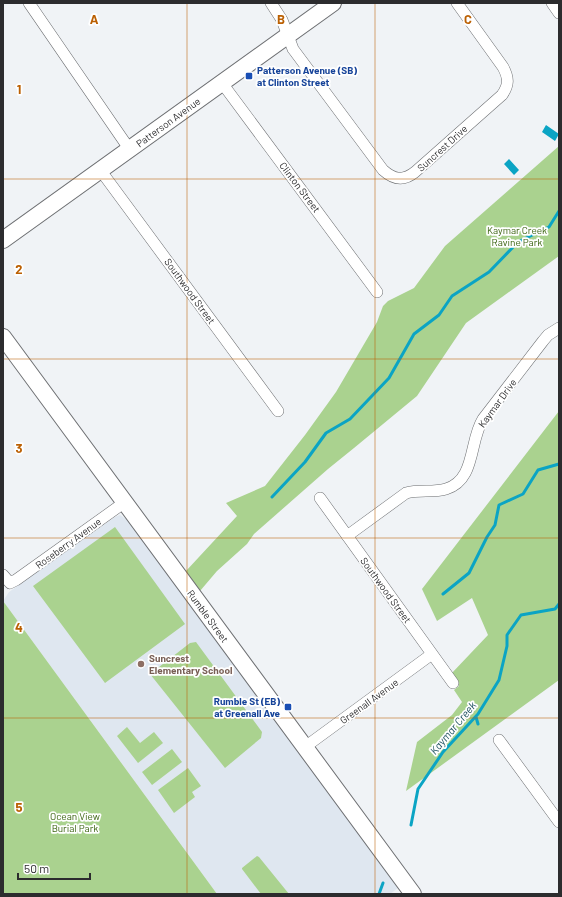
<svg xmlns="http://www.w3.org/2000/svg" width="562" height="897" viewBox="0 0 562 897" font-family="Barlow,sans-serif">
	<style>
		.built { fill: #dfe7f0 }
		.green { fill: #aad28f }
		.water { fill: #0ba4c4 }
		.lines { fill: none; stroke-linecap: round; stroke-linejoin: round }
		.stream { stroke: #0ba4c4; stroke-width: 3 }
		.street-casing { stroke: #6e7073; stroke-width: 12 }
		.secondary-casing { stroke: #6e7073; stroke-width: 18 }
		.street { stroke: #fff; stroke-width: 11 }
		.secondary { stroke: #fff; stroke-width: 16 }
		.grid { fill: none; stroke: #bb6003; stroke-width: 1; stroke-opacity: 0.55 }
		.transit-dot { fill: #1a4fb4; stroke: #fff; stroke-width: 1.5 }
		.education-dot { fill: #8d6e63; stroke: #fff; stroke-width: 1.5 }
		.labels { text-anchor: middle; stroke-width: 3.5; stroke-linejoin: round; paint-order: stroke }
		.transit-label { font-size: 10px; font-weight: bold; fill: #164399; stroke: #fff; text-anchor: start }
		.street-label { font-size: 10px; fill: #2c2c2e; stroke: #fff }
		.park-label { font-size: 10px; fill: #3a6310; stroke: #fff }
		.education-label { font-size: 10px; font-weight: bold; fill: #785e54; stroke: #fff; text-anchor: start }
		.water-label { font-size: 11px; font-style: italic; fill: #1c505e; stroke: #fff }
		.grid-label { font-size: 13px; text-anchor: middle; font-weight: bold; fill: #bb6003; stroke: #fff; stroke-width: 3.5; stroke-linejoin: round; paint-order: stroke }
	</style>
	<rect width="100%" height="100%" fill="#f0f3f6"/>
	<!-- built -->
	<path class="built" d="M120 515 127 520 279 726 315 770 316 776 398 888 390 894H217L3 601 9 592 115 517Z"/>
	<!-- green -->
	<path class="green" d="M559 146V256L466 323 417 396 354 448 328 469 254 534 247 544 217 571 200 591 186 571 237 516 226 503 265 486 305 435 336 392 377 322 383 306 388 301 414 288 445 246Z
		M559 411V680L406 791 417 742 452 715 462 702 454 690 459 686 451 674 488 635 472 598 437 621 422 589Z
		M115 527 185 624 105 683 33 586Z
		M3 601 6 605 217 894H3Z
		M196 642 262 732 261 738 225 768 150 674 190 643Z
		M127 727 140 743 154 732 163 743 138 763 117 736Z
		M172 749 182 762 152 785 142 772Z
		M188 768 201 786 192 792 195 797 174 813 158 790Z
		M257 856 259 857 289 894H261L242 869V868Z"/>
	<!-- water -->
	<path class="water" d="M546 125 559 134 555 141 542 132Z
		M509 159 519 170 514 175 504 164Z"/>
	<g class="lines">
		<!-- stream -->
		<path class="stream" d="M272 497 305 462 326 433 350 419 389 378 414 334 439 315 452 296 489 272 518 242 549 227 559 211
			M443 594 469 573 487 537 495 525 499 505 523 494 538 470 559 464
			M476 717 478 724
			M411 825 418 789 443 752 478 714 499 680 507 646V635L521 615 555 609 559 604
			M379 894 383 883"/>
		<!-- street casing -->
		<g class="street-casing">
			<path id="street" d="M29 3 130 150
				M271 3 282 20 293 49 383 170C394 180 404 181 415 172L502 95C509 85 509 78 503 67L457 3
				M552 3 559 13
				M222 83 377 292
				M101 171 278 411
				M320 498 453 683
				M347 536 406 493C419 489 433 493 446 489 476 480 469 441 483 419L543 341 548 335 559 328
				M3 575 10 583 16 580 125 502
				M499 740 559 822
				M305 747 432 654"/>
		</g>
		<!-- secondary casing -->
		<g class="secondary-casing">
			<path id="secondary" d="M3 240 333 3
				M3 337 413 894"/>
		</g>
		<!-- street -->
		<use href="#street" class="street"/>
		<!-- secondary -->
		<use href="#secondary" class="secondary"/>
	</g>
	<!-- grid -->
	<path class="grid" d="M187 3V894M375 3V894M3 179H559M3 359H559M3 538H559M3 718H559"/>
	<!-- markers -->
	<g class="transit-dot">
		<rect x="245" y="72" width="8" height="8" rx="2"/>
		<rect x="284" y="703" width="8" height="8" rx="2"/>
	</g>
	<circle class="education-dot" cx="141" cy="664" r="4"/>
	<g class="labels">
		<!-- transit labels -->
		<g class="transit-label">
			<text x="257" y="74">Patterson Avenue (SB)<tspan x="257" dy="12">at Clinton Street</tspan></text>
			<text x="280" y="705" text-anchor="end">Rumble St (EB)<tspan x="280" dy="12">at Greenall Ave</tspan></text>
		</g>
		<!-- street labels -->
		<g class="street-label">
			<text transform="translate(168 122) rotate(-36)" y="4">Patterson Avenue</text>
			<text transform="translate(442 148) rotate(-42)" y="4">Suncrest Drive</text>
			<text transform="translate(300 187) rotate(53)" y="4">Clinton Street</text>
			<text transform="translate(190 291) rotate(54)" y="4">Southwood Street</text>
			<text transform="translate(497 403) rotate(-54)" y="4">Kaymar Drive</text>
			<text transform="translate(68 543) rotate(-36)" y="4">Roseberry Avenue</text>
			<text transform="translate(386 590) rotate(54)" y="4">Southwood Street</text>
			<text transform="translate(208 616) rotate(54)" y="4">Rumble Street</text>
			<text transform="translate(369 701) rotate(-36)" y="4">Greenall Avenue</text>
		</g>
		<!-- park labels -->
		<g class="park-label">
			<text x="517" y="234">Kaymar Creek<tspan x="517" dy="12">Ravine Park</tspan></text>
			<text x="75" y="820">Ocean View<tspan x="75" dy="12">Burial Park</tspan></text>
		</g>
		<!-- education labels -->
		<g class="education-label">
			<text x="149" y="662">Suncrest<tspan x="149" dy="12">Elementary School</tspan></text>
		</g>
		<!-- water labels -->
		<g class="water-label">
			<text transform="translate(453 728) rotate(-50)" y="4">Kaymar Creek</text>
		</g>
	</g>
	<g class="grid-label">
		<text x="94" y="24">A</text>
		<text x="281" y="24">B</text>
		<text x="468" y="24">C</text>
		<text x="19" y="94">1</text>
		<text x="19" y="274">2</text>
		<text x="19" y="453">3</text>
		<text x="19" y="632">4</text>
		<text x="19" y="812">5</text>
	</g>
	<!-- border -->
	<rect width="562" height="897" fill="none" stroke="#2c2c2e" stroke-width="8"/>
	<!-- scale -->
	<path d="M18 873v6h72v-6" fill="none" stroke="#2c2c2e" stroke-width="2"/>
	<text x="24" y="873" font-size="12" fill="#2c2c2e" stroke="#ffffff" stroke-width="3" paint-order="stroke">50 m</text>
</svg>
